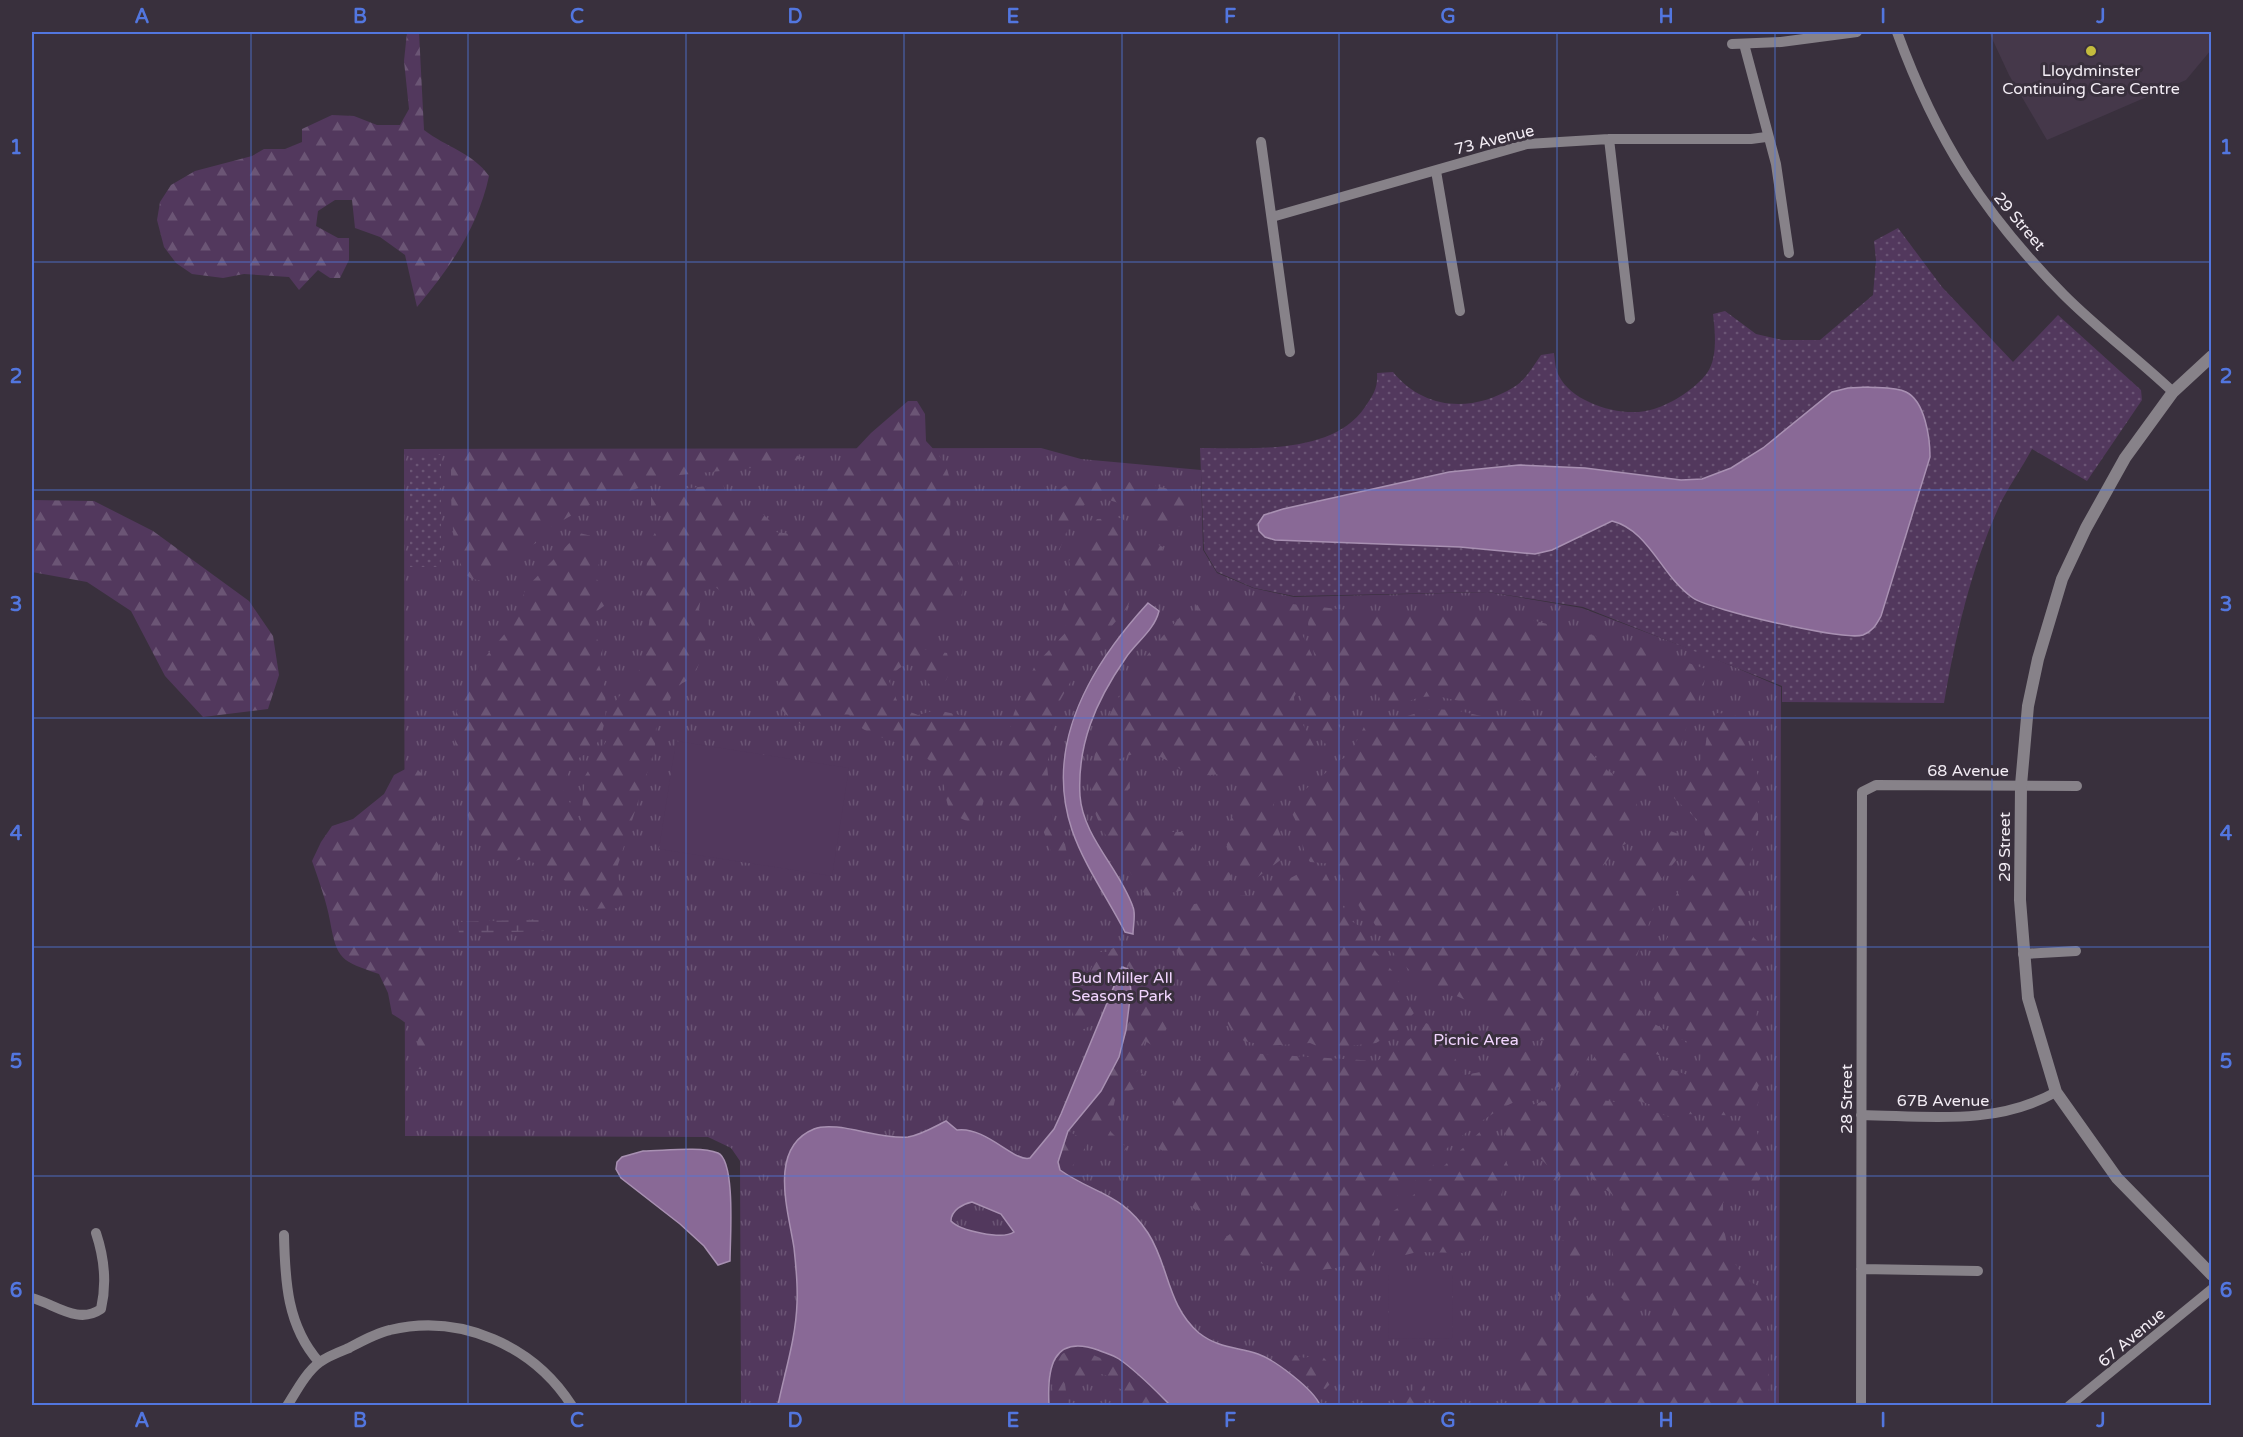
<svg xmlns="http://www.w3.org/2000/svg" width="2243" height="1437" viewBox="0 0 2243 1437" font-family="'Varela Round',sans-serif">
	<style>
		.built { fill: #45384a }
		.grass { fill: url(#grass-tufts) }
		.forest { fill: url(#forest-firs) }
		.wetland { fill: url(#wetland-marsh) }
		.park { fill: url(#park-dots) }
		.pitch { fill: #52385d }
		.water { fill: #896996; stroke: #a890b2; stroke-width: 1.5; fill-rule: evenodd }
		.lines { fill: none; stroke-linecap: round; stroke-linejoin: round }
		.minor { stroke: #878289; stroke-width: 10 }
		.tertiary { stroke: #878289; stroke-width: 12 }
		.grid { fill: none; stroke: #5276df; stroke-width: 1.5; stroke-opacity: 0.55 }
		.poi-dot { fill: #c4bc3d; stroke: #39303d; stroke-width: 2 }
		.labels { text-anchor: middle; stroke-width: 6; stroke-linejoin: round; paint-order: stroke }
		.poi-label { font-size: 16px; fill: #f2ecf4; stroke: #39303d }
		.street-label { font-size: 16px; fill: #f2ecf4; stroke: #39303d }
		.park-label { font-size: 16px; fill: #f2d5ff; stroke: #39303d }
		.neatline { fill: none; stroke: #5276df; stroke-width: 2 }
		.grid-label { font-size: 20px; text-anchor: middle; font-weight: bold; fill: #5276df }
	</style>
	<defs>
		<pattern id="grass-tufts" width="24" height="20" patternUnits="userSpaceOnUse" patternTransform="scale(1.5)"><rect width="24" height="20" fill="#52385d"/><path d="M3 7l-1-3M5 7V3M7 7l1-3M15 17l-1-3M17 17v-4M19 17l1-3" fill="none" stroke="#6b5575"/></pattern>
		<pattern id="forest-firs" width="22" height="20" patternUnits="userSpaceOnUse" patternTransform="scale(1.5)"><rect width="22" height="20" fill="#52385d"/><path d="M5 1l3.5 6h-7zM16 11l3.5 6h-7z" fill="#6b5575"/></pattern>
		<pattern id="wetland-marsh" width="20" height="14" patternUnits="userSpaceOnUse" patternTransform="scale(1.5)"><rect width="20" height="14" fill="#52385d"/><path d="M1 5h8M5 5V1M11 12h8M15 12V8" fill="none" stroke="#6b5575"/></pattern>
		<pattern id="park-dots" width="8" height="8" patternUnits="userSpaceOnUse" patternTransform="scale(1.5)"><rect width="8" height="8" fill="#52385d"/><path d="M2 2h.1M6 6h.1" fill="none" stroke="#6b5575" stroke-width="1.8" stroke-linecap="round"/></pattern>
	</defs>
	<rect width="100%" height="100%" fill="#39303d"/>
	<!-- built -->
	<path class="built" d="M1989 32H2211V50L2186 80 2047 140 2009 75Z"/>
	<!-- grass -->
	<path class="grass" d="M1041 448 1081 459 1201 470 1203 550 1217 573 1253 588 1294 597 1488 592 1582 608 1706 655 1781 687 1779 1405H741L740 1161 731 1148 708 1137 405 1136 404 449Z"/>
	<!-- forest -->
	<path class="forest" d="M407 32H419L424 130C446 147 473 153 489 176 478 227 450 268 417 307L405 255 380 237 355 228 352 200H335L318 211 316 226 338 238H349V260L340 278H330L318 270 299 290 289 277 244 274 223 278 192 274 176 263 164 247 157 220 160 202 171 185 195 171 252 156 264 149H285L302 142V129L332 115 354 116 377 125H400L409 109 404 61Z
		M908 401H917L925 414 926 441C936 452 946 461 949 476 953 495 948 516 950 536 953 559 972 579 958 603 946 622 924 623 923 649L947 653 951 670 946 680 932 687 920 674 917 664C902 663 896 669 889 681L900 708 918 715 936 710 988 721C989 757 991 790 976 823 932 814 956 792 934 765 916 744 885 742 863 729 859 726 855 720 851 715 810 710 806 747 774 699 792 656 754 648 748 613 748 609 750 604 751 599 752 592 748 583 746 577L721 591 709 583H703L699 610C714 631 710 626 703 647 699 658 700 668 692 677 688 681 683 682 680 685 669 694 668 706 668 719L656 728 655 748 617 868C617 884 628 892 619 908L585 909 562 877 524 858 512 862 497 861 475 835 469 820 460 785 453 724 462 693 482 661 513 624 526 588 579 533 592 536V551L600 560 598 567 590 573 609 591 608 603 597 611 591 630 603 648 598 662C607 687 612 730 591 751 588 754 582 755 579 758 571 766 569 775 559 783L581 823 585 776 607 740 615 702 644 664 650 615 645 590 648 545 664 517V505L651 506V497L682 489 723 484 732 511 759 510 772 523 775 532 800 535 822 510 827 486 833 475 846 468 856 449 871 433Z
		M553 449 786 451 803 458 772 466 680 475 597 501 551 527 536 543 522 551 489 580C482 580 471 581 467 575 450 553 451 499 451 471V459L456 451Z
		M1080 479 1142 483 1173 490 1189 498V519L1180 527 1151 524 1131 507 1103 498 1089 499 1069 525 1059 551C1051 537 1048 499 1063 487 1067 484 1075 482 1080 479Z
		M32 500 94 501 153 531 249 601 273 636 279 675 268 709 203 717 165 676 131 611 87 582 32 572Z
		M1122 518 1135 535 1163 547 1155 572 1144 573 1135 579 1128 607 1082 661 1057 706 1047 766 1054 826 1065 844 1068 859 1056 861C1047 848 1042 814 1028 810 1022 808 1011 811 1003 810L1008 769V735L1014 713 1035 665 1068 630 1059 616 1073 581 1069 561 1097 519Z
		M1240 598 1301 605V632L1312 655V664L1294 697 1295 709 1317 752C1305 775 1269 783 1274 815 1276 829 1285 841 1287 855L1254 880 1245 882C1238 864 1223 846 1223 828 1240 811 1257 783 1221 775 1212 773 1204 778 1194 775 1176 770 1161 752 1143 752 1135 752 1124 758 1116 760V770L1129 771 1130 788 1125 793 1134 798V807L1126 811 1138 814C1149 832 1165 832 1184 832L1186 839 1214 874 1225 871 1231 873V880L1147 898C1132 872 1110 848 1098 820 1069 754 1136 663 1180 617L1188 630 1201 628 1195 606 1213 599Z
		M1311 606 1392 615 1447 612 1527 619 1648 649 1700 667 1706 669C1705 693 1695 701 1688 722 1680 748 1677 763 1652 779L1636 776 1606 760 1560 712 1524 700 1481 706 1437 696 1421 697 1393 706 1382 705C1378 692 1376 689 1362 686L1357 693 1339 689 1330 697C1328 711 1332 719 1341 729L1329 746C1313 737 1298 709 1303 689 1306 680 1314 673 1316 664L1308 624Z
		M1430 709 1455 710 1490 718 1544 716 1554 719 1573 734 1608 771 1630 782 1635 789 1639 827 1632 841 1617 848 1600 870C1630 879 1628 844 1652 841L1660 827 1681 835 1684 847C1678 861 1666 870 1659 884 1654 893 1655 905 1652 915 1642 946 1618 985 1644 1015 1656 1029 1676 1032 1689 1045L1677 1061 1628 1045 1572 1048 1546 1040 1507 1043C1504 1037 1502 1025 1498 1021 1478 1002 1445 989 1418 988L1410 971 1391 950 1372 920 1363 913 1337 868 1334 864 1310 862C1301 850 1302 829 1291 812 1296 793 1308 788 1322 776 1334 767 1333 762 1349 756L1365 725 1371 719 1380 716 1401 718Z
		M1717 713 1733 714 1740 719 1742 731 1748 743 1761 786 1758 797V821L1749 868 1746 925 1754 938 1763 946 1764 1000 1757 1010 1756 1020 1765 1029C1755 1052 1767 1070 1757 1090L1762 1095 1752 1116 1684 1114 1624 1097 1573 1090V1084L1597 1054 1627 1053 1690 1076C1718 1046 1689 1029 1662 1018L1651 990 1650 975 1653 960 1668 937 1676 895 1700 866 1706 855 1707 846 1703 825 1674 798C1679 777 1693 775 1702 757 1710 740 1702 729 1717 713Z
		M413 765 422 774C422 795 435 811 438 831 442 864 435 896 432 928 429 955 431 984 432 1011 433 1035 441 1048 427 1069H418C418 1036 422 1032 392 1014L388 993 379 974C341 961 337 960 330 921 327 903 318 878 312 861L321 842 332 826 353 819 384 794 394 775Z
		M1298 874H1326L1350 920 1362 928 1376 952 1395 974 1414 1013 1398 1030 1376 1043 1339 1047H1319L1310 1043 1268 1046 1244 1041 1230 1028 1217 1001 1209 1000 1195 986 1178 952 1168 931 1170 910 1175 906C1205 906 1231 891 1262 897L1268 890Z
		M1118 945 1133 956 1134 963 1143 965 1144 975 1137 976 1135 983 1129 966H1121C1114 974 1114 984 1108 992L1102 993 1098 999 1102 1011 1092 1025 1084 1029 1076 1028 1072 1008 1078 990 1074 979 1080 974 1088 975 1093 964 1099 960V952H1107Z
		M1142 986 1156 996 1161 992 1173 1000C1175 1013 1165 1036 1155 1047L1145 1041 1129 1072 1138 1071 1147 1077 1141 1087 1125 1092 1115 1100 1108 1129 1127 1148 1122 1154 1077 1122C1084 1109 1094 1101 1102 1089 1122 1059 1127 1026 1131 991Z
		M1426 1023 1445 1031 1451 1051 1464 1075C1482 1072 1497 1070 1506 1054 1534 1047 1561 1058 1589 1053V1058L1570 1079 1559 1087 1535 1092 1500 1109 1474 1126 1446 1149 1436 1163 1396 1197 1383 1204 1372 1265 1360 1282 1349 1262C1339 1269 1333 1268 1322 1270 1314 1271 1302 1276 1294 1275 1289 1275 1285 1270 1281 1269 1260 1265 1243 1254 1223 1251 1221 1237 1229 1236 1237 1228 1239 1226 1242 1189 1241 1185 1240 1180 1234 1175 1231 1170L1222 1169 1219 1158 1211 1152C1194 1155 1174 1156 1159 1149L1156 1139 1163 1136 1183 1082 1196 1061 1213 1051 1377 1061 1420 1032Z
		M1559 1097C1606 1097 1656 1108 1697 1129L1701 1123 1756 1128 1766 1167 1759 1181 1741 1182 1723 1203C1723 1231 1726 1258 1747 1279 1752 1284 1761 1286 1766 1293L1769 1388 1767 1405H1520L1521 1388 1512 1353 1538 1329 1547 1316 1585 1304 1596 1287 1602 1286 1610 1300 1630 1323H1639L1650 1318 1661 1320 1671 1317 1675 1307C1661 1304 1644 1309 1632 1305 1604 1294 1607 1248 1624 1230 1625 1212 1620 1199 1605 1189L1602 1182 1593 1180 1589 1172C1564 1167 1569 1169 1551 1183L1546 1182 1547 1165 1539 1157 1517 1159 1499 1120 1528 1106Z
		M1485 1127H1491L1509 1168 1501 1196 1504 1211 1476 1245 1464 1253 1417 1252 1386 1260 1382 1251 1388 1215 1406 1202Z
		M1068 1131 1083 1139 1087 1145 1069 1171 1060 1170 1058 1162Z
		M1193 1161 1203 1163 1210 1181 1205 1188 1208 1203 1202 1211 1194 1209 1188 1202 1196 1190 1188 1176 1187 1167Z
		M1576 1177 1583 1181 1584 1198 1580 1209 1584 1214 1580 1219 1569 1221 1565 1210 1570 1205 1565 1190 1569 1180Z
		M1580 1237 1584 1240V1257L1576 1276 1570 1277V1285L1564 1296H1558V1286L1567 1264 1561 1241Z
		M1072 1349C1108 1356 1135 1377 1158 1405H1138L1121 1389 1112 1387 1109 1376 1093 1372 1080 1386 1065 1384 1068 1405H1058L1052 1387 1058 1375 1052 1370C1054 1360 1062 1352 1072 1349Z
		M1319 1353C1329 1362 1332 1368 1332 1382L1325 1389 1301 1379 1291 1362 1295 1355 1305 1358Z
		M1415 1383H1422L1425 1387 1423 1400 1419 1405H1397L1392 1398 1411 1395Z"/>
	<!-- wetland -->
	<path class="wetland" d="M544 919V931L459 934 458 922Z"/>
	<!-- park -->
	<path class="park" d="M1898 228 1942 287 2013 362 2058 315 2141 390 2142 400 2087 481 2032 449C2023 466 2011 483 2002 500 1972 564 1956 633 1944 703L1782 702V686L1583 607 1488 592 1294 596 1254 588 1217 572 1204 550 1200 448C1251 448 1333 455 1365 407 1374 394 1378 387 1377 373L1393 372C1424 410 1472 413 1514 387 1526 380 1533 366 1541 355L1554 353C1555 360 1555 369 1559 376 1573 404 1625 419 1654 409 1673 403 1695 389 1707 373 1718 358 1715 331 1713 314L1725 311 1756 334 1782 340H1820L1873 295 1876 260 1874 241Z
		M410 455H441V567H410Z"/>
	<!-- pitch -->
	<path class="pitch" d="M676 741 849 768 832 876 659 849Z
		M1388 1275H1452L1453 1338 1389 1339Z"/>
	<!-- water -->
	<path class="water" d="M1868 387C1879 388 1896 387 1906 392 1925 401 1930 438 1930 457L1881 616C1876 625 1873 631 1863 635 1844 641 1711 610 1693 598 1662 577 1649 530 1612 521L1552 550 1535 554 1460 547 1275 540 1265 537 1259 531 1258 524 1264 515 1283 509 1449 472 1519 465 1585 468 1681 480 1702 479 1731 468 1763 448 1832 392 1848 388Z
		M1148 603 1159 611C1154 631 1136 642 1125 659 1096 701 1077 744 1080 796 1083 837 1120 869 1133 907 1136 914 1133 926 1133 934L1125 932C1108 899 1084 865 1072 830 1043 744 1091 665 1148 603Z
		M1122 967 1128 969 1131 991 1126 1030 1119 1057 1101 1091 1068 1131 1058 1162 1060 1170C1094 1194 1122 1193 1148 1233 1169 1265 1167 1306 1199 1333 1218 1348 1236 1347 1258 1354 1275 1360 1313 1389 1320 1405H1170C1154 1389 1138 1372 1119 1359 1113 1355 1105 1353 1098 1350 1052 1334 1047 1369 1049 1405H778C785 1371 796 1338 797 1303 798 1285 796 1266 794 1248 789 1213 767 1148 814 1129 836 1120 880 1140 908 1137 921 1135 934 1127 946 1121L957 1130C986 1126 1015 1163 1030 1158L1054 1129 1061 1114ZM972 1202 1001 1214 1014 1232C1003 1240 960 1231 951 1221 951 1210 963 1204 972 1202Z
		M643 1151C663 1151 700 1146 718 1153 736 1161 730 1241 730 1261L718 1265 704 1246 680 1224 621 1178 616 1169 617 1162 622 1157Z"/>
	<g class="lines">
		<!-- minor -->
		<path class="minor" d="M1897 32C1936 139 1983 213 2064 295 2098 329 2137 358 2173 392
			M1732 44 1781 42 1857 32
			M1744 44 1776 164 1789 253
			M1609 139 1630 319
			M1261 142 1290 352
			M1436 171 1460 311
			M1272 217 1527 144 1609 139H1751L1766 137
			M2023 954 2076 951
			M1861 1115C1929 1116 1995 1126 2056 1092
			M284 1235C285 1281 287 1326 319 1362
			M1861 1269 1978 1271
			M32 1298C55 1304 78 1325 101 1309 107 1283 104 1257 96 1233
			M287 1406C296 1392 306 1372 320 1362 328 1356 339 1352 349 1348 362 1341 376 1333 390 1330 461 1313 534 1346 572 1406
			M1861 1406 1862 792 1876 785 2077 786
			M2069 1406 2212 1289"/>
		<!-- tertiary -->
		<path class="tertiary" d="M2212 356 2173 392 2125 458 2086 528 2062 579 2038 659 2028 706 2021 785 2020 900 2028 998 2056 1092 2117 1178 2212 1275"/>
	</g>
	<!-- grid -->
	<path class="grid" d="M251 32V1406M468 32V1406M686 32V1406M904 32V1406M1122 32V1406M1339 32V1406M1557 32V1406M1775 32V1406M1992 32V1406M32 262H2212M32 490H2212M32 718H2212M32 947H2212M32 1176H2212"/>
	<!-- markers -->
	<circle class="poi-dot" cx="2091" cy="51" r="6"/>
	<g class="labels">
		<!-- poi labels -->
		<g class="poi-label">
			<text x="2091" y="76">Lloydminster<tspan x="2091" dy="18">Continuing Care Centre</tspan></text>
		</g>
		<!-- street labels -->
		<g class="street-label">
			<text transform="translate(1494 139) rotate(-14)" y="6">73 Avenue</text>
			<text transform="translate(2020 221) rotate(50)" y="6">29 Street</text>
			<text x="1968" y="776">68 Avenue</text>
			<text transform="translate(2004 847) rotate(-90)" y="6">29 Street</text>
			<text transform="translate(1846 1099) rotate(-90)" y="6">28 Street</text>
			<text x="1943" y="1106">67B Avenue</text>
			<text transform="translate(2131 1337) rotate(-40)" y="6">67 Avenue</text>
		</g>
		<!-- park labels -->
		<g class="park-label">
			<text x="1122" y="983">Bud Miller All<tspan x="1122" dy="18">Seasons Park</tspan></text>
			<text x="1476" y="1045">Picnic Area</text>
		</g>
	</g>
	<!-- border -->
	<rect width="2243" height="1437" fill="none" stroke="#39303d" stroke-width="66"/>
	<rect x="33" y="33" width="2177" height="1371" class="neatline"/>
	<g class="grid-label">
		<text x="142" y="23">A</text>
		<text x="360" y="23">B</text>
		<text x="577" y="23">C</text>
		<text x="795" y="23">D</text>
		<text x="1013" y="23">E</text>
		<text x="1230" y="23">F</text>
		<text x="1448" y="23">G</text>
		<text x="1666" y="23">H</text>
		<text x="1883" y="23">I</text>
		<text x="2101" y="23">J</text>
		<text x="16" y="154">1</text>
		<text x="2226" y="154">1</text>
		<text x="16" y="383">2</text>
		<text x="2226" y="383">2</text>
		<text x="16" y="611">3</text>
		<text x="2226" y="611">3</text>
		<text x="16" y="840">4</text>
		<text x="2226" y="840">4</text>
		<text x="16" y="1068">5</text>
		<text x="2226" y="1068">5</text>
		<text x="16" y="1297">6</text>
		<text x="2226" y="1297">6</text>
		<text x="142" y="1427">A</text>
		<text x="360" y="1427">B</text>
		<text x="577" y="1427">C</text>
		<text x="795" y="1427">D</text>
		<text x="1013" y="1427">E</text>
		<text x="1230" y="1427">F</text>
		<text x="1448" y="1427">G</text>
		<text x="1666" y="1427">H</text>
		<text x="1883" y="1427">I</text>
		<text x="2101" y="1427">J</text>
	</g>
</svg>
